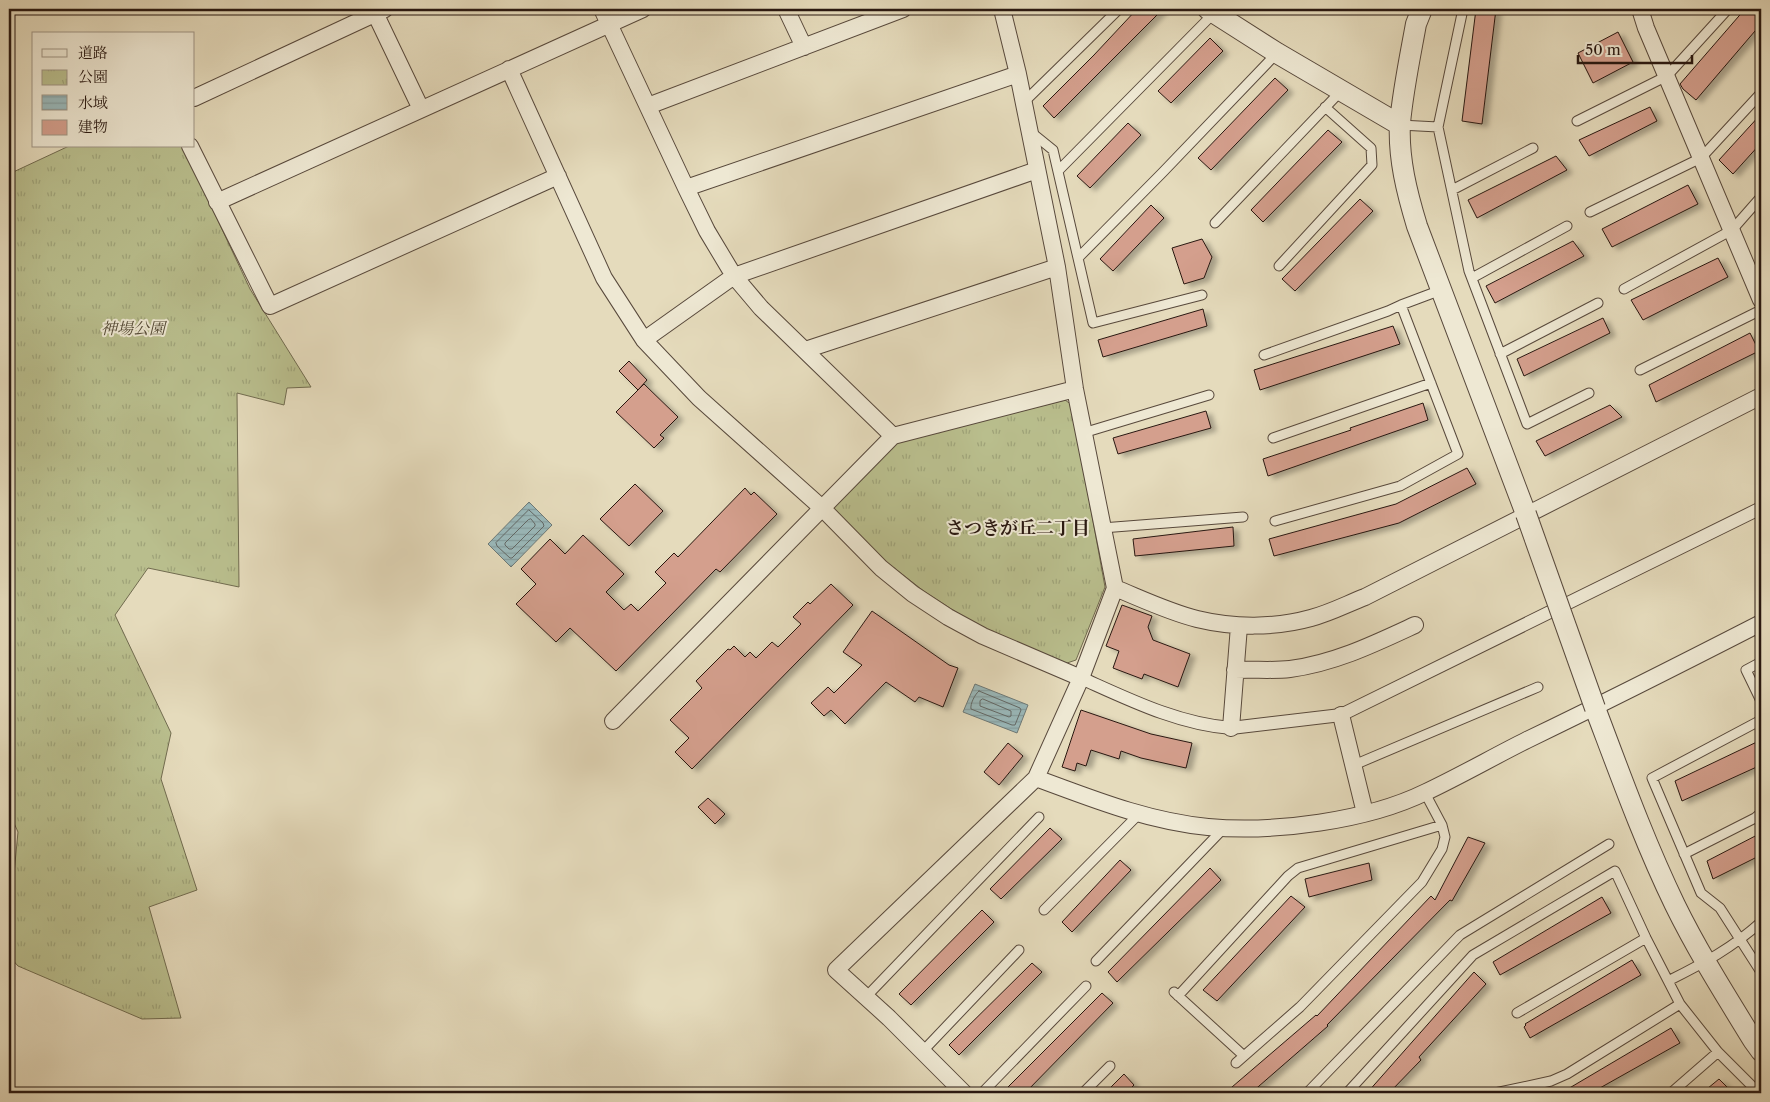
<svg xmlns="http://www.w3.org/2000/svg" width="1770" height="1102" viewBox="0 0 1770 1102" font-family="'Libre Caslon Text','Noto Serif JP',serif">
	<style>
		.park { fill: url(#park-tufts); stroke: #716b4f }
		.water { fill: url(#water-rules); stroke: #6d7977 }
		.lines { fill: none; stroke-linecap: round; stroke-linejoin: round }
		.shore { stroke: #626866; stroke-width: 1 }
		.building { fill: #d49f8d; stroke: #291811; filter: url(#shadow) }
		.service-casing { stroke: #58493c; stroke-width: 11 }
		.pedestrian-casing { stroke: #58493c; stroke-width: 14 }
		.minor-casing { stroke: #58493c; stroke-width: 18 }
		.tertiary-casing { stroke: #58493c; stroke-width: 22 }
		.service { stroke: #eee8d3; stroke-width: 9 }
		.pedestrian { stroke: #eee8d3; stroke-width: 12 }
		.minor { stroke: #eee8d3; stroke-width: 16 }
		.tertiary { stroke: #eee8d3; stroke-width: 20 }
		.tertiary-bridge-casing { stroke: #58493c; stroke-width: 22; stroke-linecap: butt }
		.tertiary-bridge { stroke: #eee8d3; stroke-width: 20 }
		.labels { text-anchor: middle; stroke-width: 4; stroke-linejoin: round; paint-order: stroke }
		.park-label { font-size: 16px; font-style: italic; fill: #544a36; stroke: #eee8d3 }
		.neighbourhood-label { font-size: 18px; font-weight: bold; fill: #291811; stroke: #eee8d3 }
	</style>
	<defs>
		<pattern id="park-tufts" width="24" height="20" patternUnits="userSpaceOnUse" patternTransform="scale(1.25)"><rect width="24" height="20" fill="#b9be8d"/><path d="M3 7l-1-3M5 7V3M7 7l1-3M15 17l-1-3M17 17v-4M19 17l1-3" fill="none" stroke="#9fa379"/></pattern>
		<pattern id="water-rules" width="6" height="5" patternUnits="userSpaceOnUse" patternTransform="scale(1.25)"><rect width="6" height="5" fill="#9ab9bb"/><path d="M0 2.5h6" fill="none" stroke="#859ea0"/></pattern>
		<filter id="shadow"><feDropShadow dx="5.5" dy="3" stdDeviation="2.5" flood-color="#0004"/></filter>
	</defs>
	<rect width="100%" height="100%" fill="#e5dbbc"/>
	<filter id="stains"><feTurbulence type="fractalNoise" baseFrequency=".004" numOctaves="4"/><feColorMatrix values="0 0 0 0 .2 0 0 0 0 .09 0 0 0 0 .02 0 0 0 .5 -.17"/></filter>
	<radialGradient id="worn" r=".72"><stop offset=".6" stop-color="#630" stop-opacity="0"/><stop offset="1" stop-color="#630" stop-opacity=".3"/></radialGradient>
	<!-- park -->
	<path class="park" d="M69 146H183L250 289 311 387 287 388 284 405 237 393 239 587 148 568 115 615 171 733 161 779 197 890 149 907 181 1018 142 1019 18 966 9 956V926L18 832 9 812V350L11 347 9 174Z
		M1065 400 1072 405 1105 587 1076 660 1064 664 1000 636 959 614 925 592 889 564 833 510V503L894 443Z"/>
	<!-- water -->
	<path class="water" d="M529 502 552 525 511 567 488 544Z
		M975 684 1028 705 1017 733 963 712Z"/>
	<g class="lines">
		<!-- shore -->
		<path class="shore" d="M529 510 543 523 544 526 512 558H510L497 546 496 543Z
			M531 519 535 524V526L512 549H509L505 545V543L528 520Z
			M979 691 1020 708 1021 710 1015 725H1012L971 709C970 704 975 694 979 691Z
			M983 699 1011 711V716L1009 717 980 706V701Z"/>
	</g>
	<!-- building -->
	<path class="building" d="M1137 9H1163L1054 118 1043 106 1094 55Z
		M1476 9H1496L1482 124 1462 121Z
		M1745 9H1761V24L1696 100 1683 89 1680 84Z
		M1618 32 1633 62 1593 83 1578 53Z
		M1210 38 1223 51 1171 103 1158 91Z
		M1275 78 1288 90 1211 170 1198 158Z
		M1650 107 1657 121 1589 156 1579 140Z
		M1761 114V143L1733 174 1719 160Z
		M1128 123 1141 135 1090 188 1077 176Z
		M1328 130 1342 142 1263 222 1251 210Z
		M1556 156 1567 170 1477 218 1468 200Z
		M1688 185 1698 204 1612 247 1602 229Z
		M1360 199 1373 211 1295 291 1282 279Z
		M1151 205 1164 218 1113 271 1100 259Z
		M1202 239 1212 257 1204 278 1184 284 1172 248Z
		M1573 241 1584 256 1495 303 1486 286Z
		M1718 258 1728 277 1643 320 1631 300Z
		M1203 309 1207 326 1103 357 1098 340Z
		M1603 318 1610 333 1524 376 1517 359Z
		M1393 326 1400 344 1260 390 1254 370Z
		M1750 333 1759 351 1656 402 1649 385Z
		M629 361 647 380 638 390 619 371Z
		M644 384 678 417 660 435 664 438 654 448 616 412Z
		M1423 403 1428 420 1268 476 1263 459 1351 430 1350 428Z
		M1610 405 1622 417 1545 456 1536 441Z
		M1206 411 1211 428 1118 454 1113 438Z
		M1467 468 1476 484 1399 523 1274 556 1269 539 1396 504Z
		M635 484 663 511 629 546 600 519Z
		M745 488 751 495 754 492 777 514 720 572 716 569 616 671 570 628 556 642 516 604 536 584 521 569 550 539 565 554 583 535 624 574 606 592 624 610 631 604 638 611 666 583 655 572 674 553 678 557Z
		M1233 527 1234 546 1135 556 1133 539Z
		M831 584 853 605 692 769 675 752 689 738 670 720 702 688 696 681 728 649 730 650 734 646 745 657 750 652 756 658 772 642 778 647 801 624 793 617 808 602 810 604Z
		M1122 605 1152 616 1148 627 1153 640 1190 654 1178 687 1144 674 1142 679 1113 668 1119 651 1106 646Z
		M872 611 949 665 958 668 943 707 919 697 915 702 886 682 845 724 831 710 824 716 811 703 828 687 834 693 862 665 843 652Z
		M1081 710 1151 734 1192 743 1186 768 1141 758 1121 751 1119 759 1091 750 1086 766 1077 763 1075 771 1062 767Z
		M1761 740V765L1682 801 1675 781Z
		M1008 743 1023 756 999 785 984 772Z
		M708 798 725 814 715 824 698 807Z
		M1050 828 1062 839 1001 899 990 889Z
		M1761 833V855L1713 879 1707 861Z
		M1468 837 1485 843 1452 901 1450 900 1327 1025 1328 1026 1251 1093H1225L1316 1015 1317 1016 1431 896 1435 900Z
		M1120 860 1131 870 1072 932 1062 922Z
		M1369 863 1372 880 1309 897 1305 879Z
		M1210 868 1221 880 1117 982 1108 972Z
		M1291 896 1305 907 1217 1001 1203 990Z
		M1602 897 1611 913 1500 975 1493 962Z
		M982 910 994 922 911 1005 899 994Z
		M1632 960 1641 975 1530 1038 1524 1027 1526 1025 1525 1024Z
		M1032 963 1042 972 959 1055 949 1045Z
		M1474 972 1486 984 1419 1057 1421 1060 1389 1093H1367Z
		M1102 993 1113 1003 1025 1093H1002Z
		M1671 1028 1680 1043 1591 1093H1561Z
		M1124 1074 1134 1085 1126 1093H1105Z
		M1719 1079 1733 1093H1702Z"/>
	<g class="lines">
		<!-- service casing -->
		<g class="service-casing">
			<path id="service" d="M1024 102 1119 9
				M1577 121 1667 76 1728 9
				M1400 125 1438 127 1469 271 1527 424 1589 393
				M1438 127 1463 9
				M1032 133 1053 150 1093 323 1202 295
				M1058 171 1214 13
				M1452 190 1533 148
				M1590 212 1701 158 1761 93
				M1215 223 1341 91
				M1078 258 1163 172 1277 53
				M1279 266 1372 165 1371 148 1325 107
				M1472 278 1567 226
				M1624 289 1732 230 1761 197
				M1500 354 1598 303
				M1264 355 1388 311 1401 305 1441 290
				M1640 370 1761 310
				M1083 433 1209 395
				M1273 438 1431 383
				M1275 521 1400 486 1458 454 1401 305
				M1102 528 1243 517
				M1761 662 1746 670 1761 701
				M1761 720 1652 778 1701 893 1720 908 1761 972
				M1354 765 1538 687
				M1684 854 1755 818 1761 813
				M1044 910 1138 815
				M1096 961 1224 828
				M1670 980C1704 963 1732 948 1761 922
				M1174 992 1244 1056
				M1178 996 1288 876 1298 868 1442 825
				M866 997 1039 817
				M1517 1013 1646 938
				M923 1051 1019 950
				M1236 1063 1300 1007 1422 882 1442 849 1445 837 1442 825 1425 793
				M982 1093 1086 986
				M1083 1093 1110 1066
				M1307 1093 1460 935 1609 844
				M1347 1093 1473 955 1615 871 1646 938 1680 1004 1718 1052 1751 1085 1756 1093
				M1495 1093 1551 1081 1567 1074 1680 1004
				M1671 1093 1718 1052"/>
		</g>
		<!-- pedestrian casing -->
		<g class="pedestrian-casing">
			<path id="pedestrian" d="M1081 678C1128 699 1178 724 1231 728L1341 715 1761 508"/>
		</g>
		<!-- minor casing -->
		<g class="minor-casing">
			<path id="minor" d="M602 9 686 188 707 231 734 276 761 308 893 436
				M786 9 804 47
				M1640 9 1646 28 1761 300
				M375 13 421 109
				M509 69 604 278 644 340 699 398 822 508 881 568 913 594 948 617 983 636 1081 678
				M194 98 385 9
				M648 106 903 9
				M190 146 270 306 558 176
				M686 188 1018 74
				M217 202 643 9
				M644 340 734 276 1037 170
				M805 350 1057 267
				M1115 588C1142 599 1169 612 1197 619 1234 628 1275 628 1311 618 1330 613 1347 604 1365 597L1761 396
				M1235 670C1253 669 1272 671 1290 669 1335 663 1374 644 1415 625
				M1341 715 1365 813
				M613 721 893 436 1075 389
				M1231 728 1239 626
				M1036 778C1093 799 1147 821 1208 827 1274 833 1367 821 1426 792 1460 776 1493 757 1527 740 1606 702 1683 663 1761 623
				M964 1093 889 1018 836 970 1036 778 1081 678 1115 588 1075 389 1057 267 1018 74 1002 9"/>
		</g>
		<!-- tertiary casing -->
		<g class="tertiary-casing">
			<path id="tertiary" d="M1208 9 1277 53 1400 125
				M1422 9 1416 24C1410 57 1403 90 1400 123 1398 158 1407 193 1417 226L1526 514
				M1595 708C1620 774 1644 841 1675 905 1698 952 1726 996 1753 1040L1761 1051"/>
		</g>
		<!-- service -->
		<use href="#service" class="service"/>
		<!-- pedestrian -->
		<use href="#pedestrian" class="pedestrian"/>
		<!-- minor -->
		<use href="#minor" class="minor"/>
		<!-- tertiary -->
		<use href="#tertiary" class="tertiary"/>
		<!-- tertiary-bridge casing -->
		<g class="tertiary-bridge-casing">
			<path id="tertiary-bridge" d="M1526 514 1595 708"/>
		</g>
		<!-- tertiary-bridge -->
		<use href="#tertiary-bridge" class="tertiary-bridge"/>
	</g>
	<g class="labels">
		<!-- park labels -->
		<g class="park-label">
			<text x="133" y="334">神場公園</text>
		</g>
		<!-- neighbourhood labels -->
		<g class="neighbourhood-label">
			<text x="1018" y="534">さつきが丘二丁目</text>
		</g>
	</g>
	<!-- margin -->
	<rect width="1770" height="1102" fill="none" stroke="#e5dbbc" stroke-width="30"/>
	<rect x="10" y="10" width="1750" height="1082" fill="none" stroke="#291811" stroke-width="2.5"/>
	<rect x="15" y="15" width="1740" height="1072" fill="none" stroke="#291811"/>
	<!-- legend -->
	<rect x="32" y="32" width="162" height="115" fill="#eee8d3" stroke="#9f9585"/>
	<rect x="42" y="49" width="25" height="8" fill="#eee8d3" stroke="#9f9585"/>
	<text x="78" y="58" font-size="15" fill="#291811">道路</text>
	<rect x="42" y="70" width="25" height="15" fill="url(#park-tufts)" stroke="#9f9585"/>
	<text x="78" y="82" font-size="15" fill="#291811">公園</text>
	<rect x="42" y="95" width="25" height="15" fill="url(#water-rules)" stroke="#9f9585"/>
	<text x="78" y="108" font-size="15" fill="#291811">水域</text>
	<rect x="42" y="120" width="25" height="15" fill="#d49f8d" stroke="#9f9585"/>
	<text x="78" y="132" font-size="15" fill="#291811">建物</text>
	<!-- scale -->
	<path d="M1578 55v8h114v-8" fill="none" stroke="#291811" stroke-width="2.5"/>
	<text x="1585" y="55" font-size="15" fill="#291811" stroke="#eee8d3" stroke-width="4" paint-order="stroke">50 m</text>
	<rect width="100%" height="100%" filter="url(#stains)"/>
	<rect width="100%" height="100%" fill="url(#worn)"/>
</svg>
